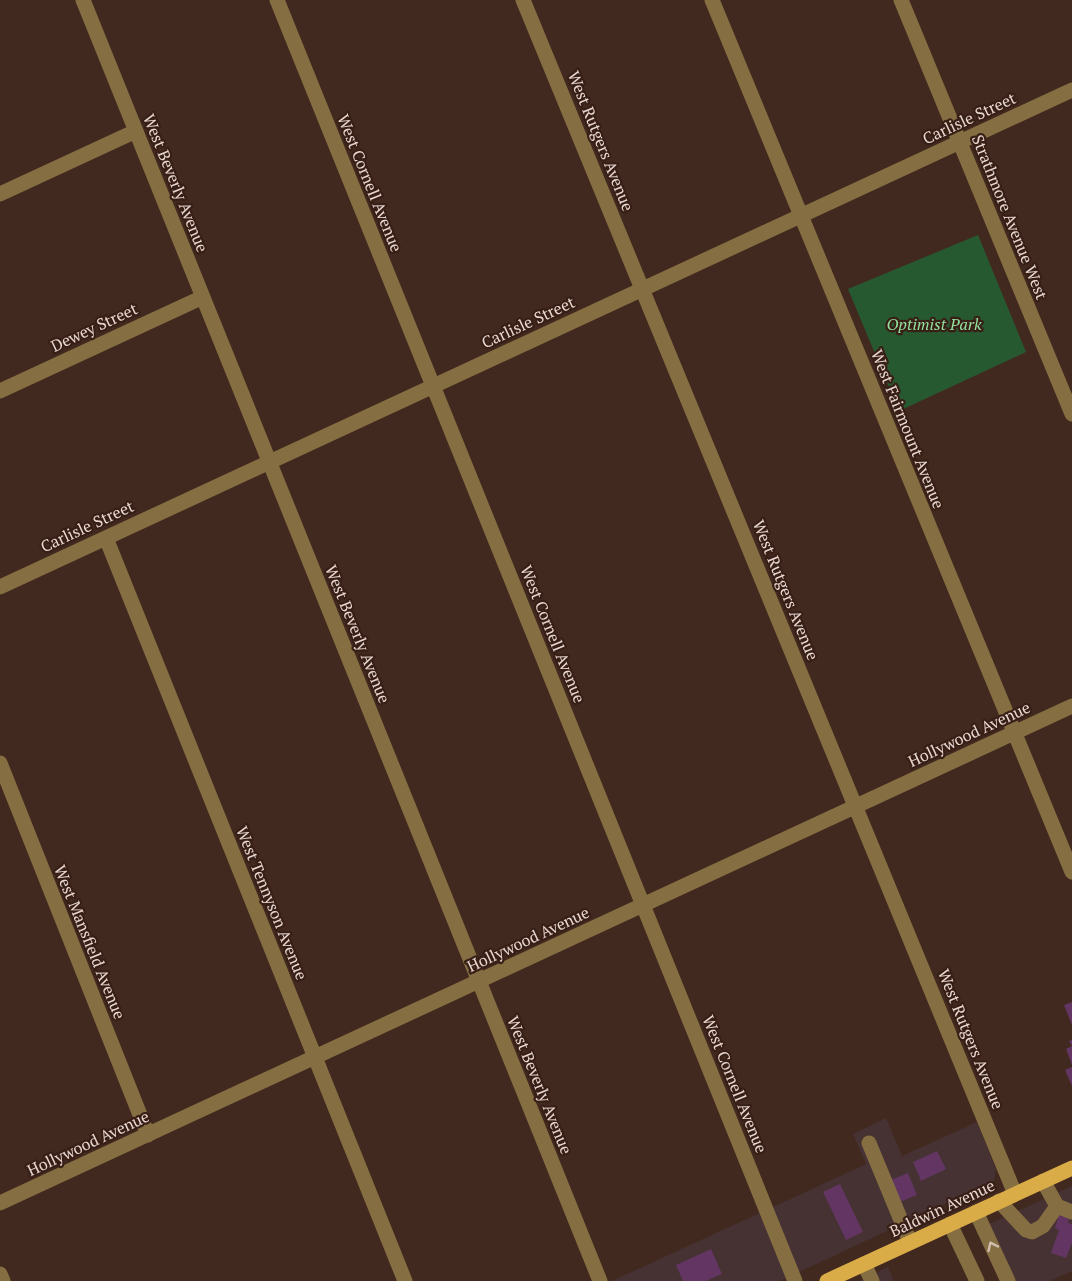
<svg xmlns="http://www.w3.org/2000/svg" width="1072" height="1281" viewBox="0 0 1072 1281" font-family="'PT Serif',serif">
	<style>
		.commercial { fill: #463232 }
		.green { fill: #275931 }
		.building { fill: #623562 }
		.lines { fill: none; stroke-linecap: round; stroke-linejoin: round }
		.minor { stroke: #856f42; stroke-width: 15 }
		.major { stroke: #daac47; stroke-width: 15 }
		.oneway { stroke: #d0beae }
		.labels { text-anchor: middle; stroke-width: 4.5; stroke-linejoin: round; paint-order: stroke }
		.street-label { font-size: 16px; fill: #e9d8d2; stroke: #381f16 }
		.park-label { font-size: 16px; font-style: italic; fill: #91e09d; stroke: #381f16 }
	</style>
	<rect width="100%" height="100%" fill="#42291f"/>
	<!-- commercial -->
	<path class="commercial" d="M886 1118 902 1156 977 1122 996 1169 994 1181 780 1281H612L866 1164 853 1134Z
		M1072 1186V1271L1050 1281H1014L989 1224Z
		M888 1267 894 1281H859Z"/>
	<!-- green -->
	<path class="green" d="M978 235 1026 352 899 411 848 289Z"/>
	<!-- building -->
	<path class="building" d="M1072 1002V1025L1064 1005Z
		M1072 1040V1065L1066 1049 1072 1046 1069 1041Z
		M1072 1067V1086L1065 1070Z
		M937 1151 946 1169 921 1181 913 1162Z
		M908 1173 917 1195 900 1202 891 1180Z
		M840 1184 863 1232 846 1240 823 1192Z
		M1059 1215 1069 1219 1068 1223 1072 1224V1243L1066 1258 1051 1253 1059 1230 1055 1228Z
		M711 1249 722 1274 706 1281H683L676 1265Z"/>
	<g class="lines">
		<!-- minor -->
		<path class="minor" d="M83 0 600 1281
			M277 0 795 1281
			M523 0 1015 1194
			M712 0 1072 872
			M901 0 1072 414
			M0 194 136 131
			M0 391 203 297
			M106 538 405 1281
			M0 587 1072 90
			M0 763 148 1135
			M869 1143 910 1242
			M1043 1181 1057 1206 1072 1212
			M999 1201 1026 1230 1032 1232 1043 1226 1057 1206
			M0 1203 1072 706
			M976 1212 1008 1281
			M950 1224 977 1281
			M864 1264 872 1281
			M0 1274 3 1281"/>
		<!-- major -->
		<path class="major" d="M827 1281 1072 1168"/>
	</g>
	<!-- one-way arrows -->
	<defs><path id="oneway-chevron" d="M-2-3.5L2.5 0L-2 3.5" fill="none" stroke-width="1.6" stroke-linecap="round" stroke-linejoin="round" transform="scale(1.5)"/></defs>
	<use class="oneway" href="#oneway-chevron" transform="translate(992 1246) rotate(-115)"/>
	<g class="labels">
		<!-- street labels -->
		<g class="street-label">
			<text transform="translate(969 118) rotate(-25)" y="6">Carlisle Street</text>
			<text transform="translate(601 141) rotate(68)" y="6">West Rutgers Avenue</text>
			<text transform="translate(176 183) rotate(68)" y="6">West Beverly Avenue</text>
			<text transform="translate(370 183) rotate(68)" y="6">West Cornell Avenue</text>
			<text transform="translate(1010 217) rotate(68)" y="6">Strathmore Avenue West</text>
			<text transform="translate(528 322) rotate(-25)" y="6">Carlisle Street</text>
			<text transform="translate(94 327) rotate(-25)" y="6">Dewey Street</text>
			<text transform="translate(908 429) rotate(68)" y="6">West Fairmount Avenue</text>
			<text transform="translate(87 526) rotate(-25)" y="6">Carlisle Street</text>
			<text transform="translate(786 590) rotate(68)" y="6">West Rutgers Avenue</text>
			<text transform="translate(358 634) rotate(68)" y="6">West Beverly Avenue</text>
			<text transform="translate(553 634) rotate(68)" y="6">West Cornell Avenue</text>
			<text transform="translate(969 734) rotate(-25)" y="6">Hollywood Avenue</text>
			<text transform="translate(272 903) rotate(68)" y="6">West Tennyson Avenue</text>
			<text transform="translate(528 939) rotate(-25)" y="6">Hollywood Avenue</text>
			<text transform="translate(90 942) rotate(68)" y="6">West Mansfield Avenue</text>
			<text transform="translate(971 1039) rotate(68)" y="6">West Rutgers Avenue</text>
			<text transform="translate(735 1084) rotate(68)" y="6">West Cornell Avenue</text>
			<text transform="translate(540 1085) rotate(68)" y="6">West Beverly Avenue</text>
			<text transform="translate(88 1143) rotate(-25)" y="6">Hollywood Avenue</text>
			<text transform="translate(942 1208) rotate(-25)" y="6">Baldwin Avenue</text>
		</g>
		<!-- park labels -->
		<g class="park-label">
			<text x="934" y="330">Optimist Park</text>
		</g>
	</g>
</svg>
